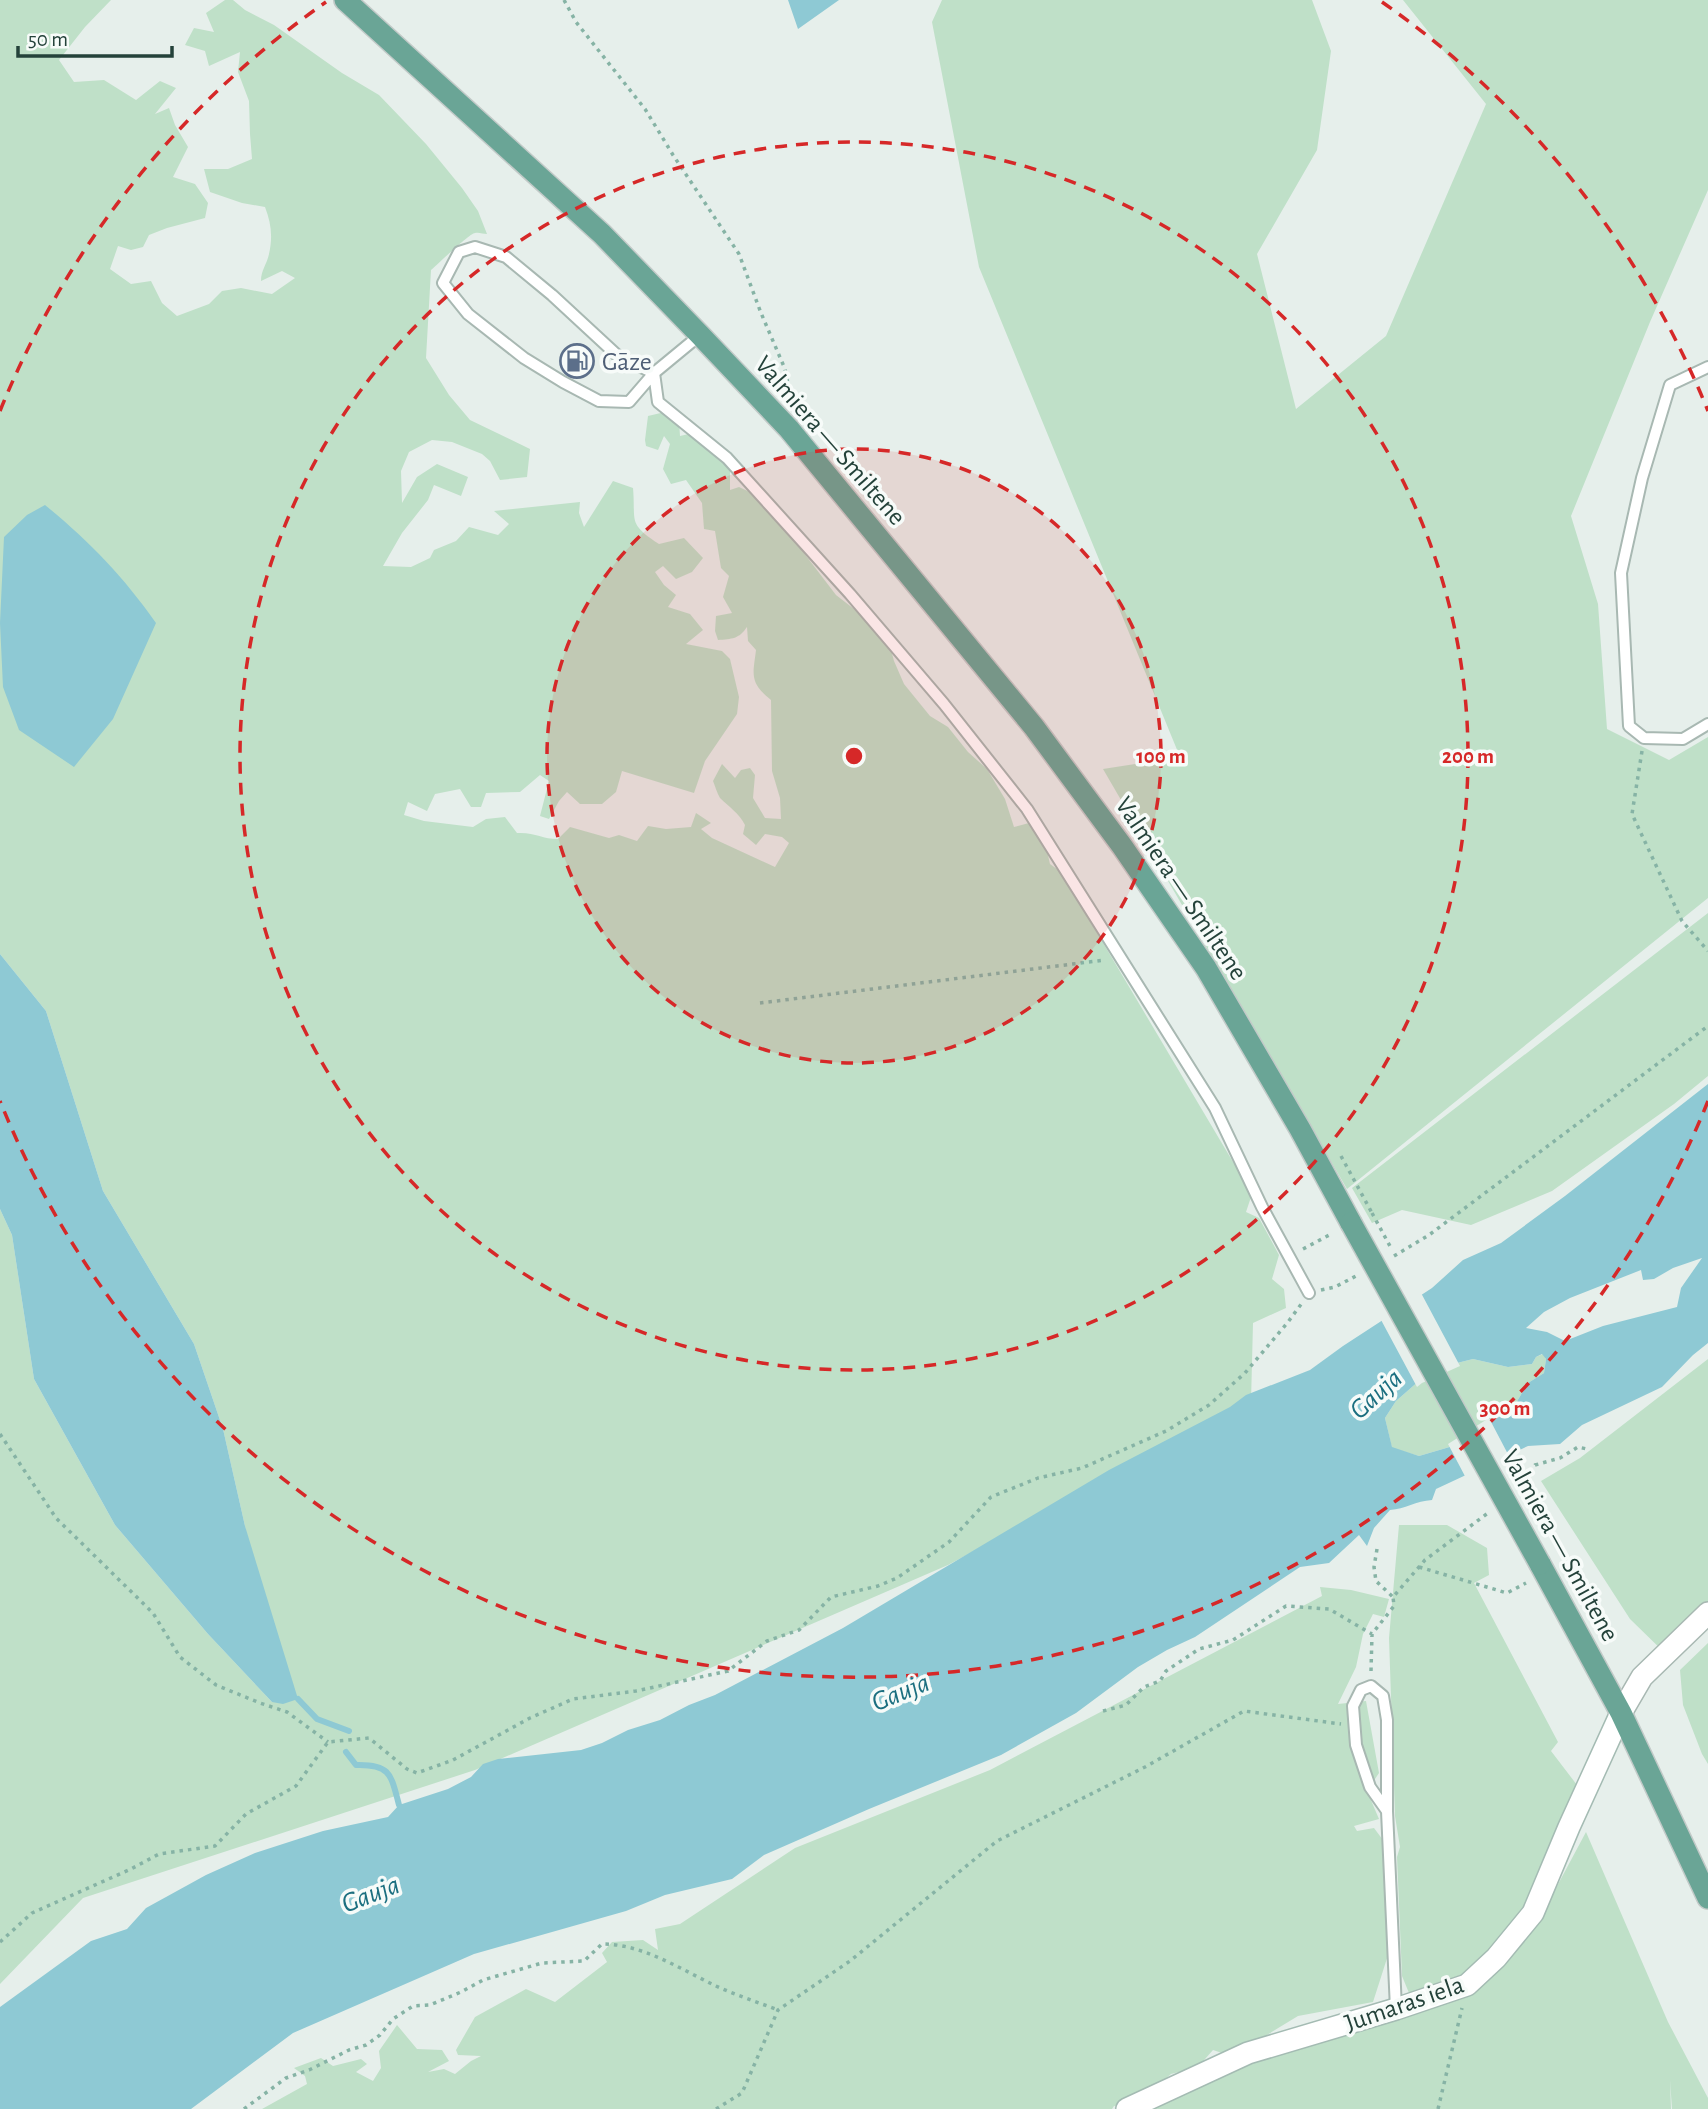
<svg xmlns="http://www.w3.org/2000/svg" width="1708" height="2109" viewBox="0 0 1708 2109" font-family="'Alegreya Sans',sans-serif">
	<style>
		.green { fill: #bfe0c8 }
		.water { fill: #8ec9d4; fill-rule: evenodd }
		.pier { fill: #e6efeb }
		.lines { fill: none; stroke-linecap: round; stroke-linejoin: round }
		.stream { stroke: #8ec9d4; stroke-width: 6 }
		.lane-casing { stroke: #a8b8b2; stroke-width: 14 }
		.street-casing { stroke: #a8b8b2; stroke-width: 24 }
		.secondary-casing { stroke: #a4bbb3; stroke-width: 24 }
		.primary-casing { stroke: #c2cac8; stroke-width: 24 }
		.path { stroke: #86b3a5; stroke-width: 3.5; stroke-dasharray: 3.5 5; stroke-linecap: butt }
		.lane { stroke: #fff; stroke-width: 10 }
		.street { stroke: #fff; stroke-width: 21 }
		.secondary { stroke: #fff; stroke-width: 21 }
		.primary { stroke: #6aa596; stroke-width: 21 }
		.primary-bridge-casing { stroke: #c2cac8; stroke-width: 24; stroke-linecap: butt }
		.path-bridge { stroke: #86b3a5; stroke-width: 3.5; stroke-dasharray: 3.5 5; stroke-linecap: butt }
		.primary-bridge { stroke: #6aa596; stroke-width: 21 }
		.ring { fill: none; stroke: #d62828; stroke-width: 3.5; stroke-dasharray: 12 9 }
		.labels { text-anchor: middle; stroke-width: 7; stroke-linejoin: round; paint-order: stroke }
		.service-label { font-size: 26px; fill: #4e5e75; stroke: #f7fbf9; text-anchor: start }
		.street-label { font-size: 26px; fill: #24423a; stroke: #f7fbf9 }
		.water-label { font-size: 28px; font-style: italic; fill: #1c6f80; stroke: #f7fbf9 }
		.centre { fill: #d62828; stroke: #f7fbf9; stroke-width: 3.5 }
		.ring-label { font-size: 21px; text-anchor: middle; font-weight: bold; fill: #d62828; stroke: #f7fbf9; stroke-width: 7; stroke-linejoin: round; paint-order: stroke }
	</style>
	<rect width="100%" height="100%" fill="#e6efeb"/>
	<!-- green -->
	<path class="green" d="M0 0H111L85 27 59 60 74 82 104 80 136 100 160 81 176 88 155 114 169 108 175 125 188 147 173 177 195 184 208 203 205 218 167 228 149 235 143 247 131 250 118 246 110 269 131 284 151 281 162 303 177 316 209 304 222 291 241 288 272 294 295 278 282 271 261 281C261 270 267 264 269 254 273 236 271 223 265 207L242 203 210 192 204 169H228L252 159 250 134 249 101 238 72 240 52 209 66 205 51 185 45 194 28 214 32 206 13 225 0H233L245 10 274 25 342 73 379 95 426 144 462 188 478 211 487 234C483 234 479 232 475 233 470 233 438 264 431 270L426 358 449 395 470 420 530 449 527 477 500 480 490 461 482 454 452 442 432 440 409 452 401 471 402 503 417 477 437 464 468 477 461 496 434 485 428 500 402 533 383 566 411 567 430 558 434 550 456 541 469 527 498 535 509 524 494 511 580 502 579 513 584 527 613 481 633 488C636 522 627 523 659 544L684 538 703 558 692 572 676 579 663 566 655 572 664 585 676 595 668 607 690 614 703 630 686 644 722 651 730 659 739 697 737 714 705 761 694 793 622 771 616 792 602 804H580L567 792 559 801 549 819 540 816 549 781 540 775 520 792 486 793 481 807H471L460 789 435 794 427 811 408 802 404 815 424 821 473 827 486 819 505 817 517 833C535 832 542 839 558 839L570 827 609 838 619 835 637 841 648 826 666 829 691 827 696 813 711 823 701 829 712 838 775 867 789 843 782 837 765 834 756 845 743 834 745 825C739 813 729 807 720 798 717 793 715 786 713 781L722 764 735 778 741 770 750 768 755 775 753 798 765 818 781 819 780 798 772 771 771 700C749 682 753 675 756 650L748 641 747 627C739 639 732 639 718 640L715 631 716 616 732 613 723 597 729 576 721 568 715 531 704 529 702 503 686 480 671 484 663 469 670 444 664 436 658 450 646 446 645 440 648 416 665 412 679 421 680 436 693 433 730 468V490L739 487 754 494 784 527 836 595 863 616 890 646 894 661 904 684 930 716 948 727 968 752 987 769 1005 799 1014 827 1029 823 1045 842 1050 864 1061 872 1252 1194 1246 1212 1259 1218 1279 1255 1272 1279 1284 1289 1286 1308 1253 1323 1251 1402 948 1565 475 1770 83 1898 0 1984V1209L12 1235 34 1379 115 1525 208 1634 272 1702 245 1526 223 1429 194 1344 103 1191 46 1011 0 954Z
		M942 0H1312L1331 51 1317 150 1257 254 1296 409 1386 336 1486 104 1403 0H1708V190L1650 322 1571 516 1598 604 1607 729 1669 760 1708 737V898L1347 1189 1103 769 1180 757 979 267 932 22Z
		M1708 913V1076L1674 1104 1552 1191 1471 1225 1402 1210 1372 1223 1352 1188Z
		M1543 1354 1546 1359 1544 1373 1528 1383 1513 1408 1453 1446 1419 1456 1392 1448 1385 1418 1396 1401 1420 1380 1453 1364 1473 1359 1508 1367 1532 1364 1536 1357Z
		M1708 1359V1621L1670 1658 1630 1619 1541 1481 1580 1458Z
		M1399 1525H1447L1487 1548 1489 1575 1474 1583 1558 1742 1551 1751 1577 1785 1517 1926 1475 1967 1441 1988 1409 1993 1402 1976 1397 1857 1400 1847 1395 1816 1389 1638Z
		M1320 1587 1351 1590 1389 1599 1384 1617 1373 1614 1363 1634 1356 1667 1338 1704 1366 1701 1379 1773 1367 1791 1379 1819 1354 1826 1357 1831 1374 1828 1383 1840 1390 1949 1373 2002 1298 2016 1262 2038 1222 2053 1213 2050 1198 2067 1171 2074 1152 2090 1126 2105 1114 2106 1112 2109H262L307 2084 305 2076 294 2068 321 2058 333 2066 361 2059 367 2064 356 2072 373 2081 381 2068 379 2051 397 2025 417 2049 442 2050 449 2061 428 2072 444 2069 455 2074 471 2061 481 2056 458 2055 456 2050 475 2017 526 1989 555 2002 607 1962 602 1953 612 1942 643 1940 658 1950 655 1929 680 1924 795 1848 990 1770 1322 1596Z
		M1708 1643V1764L1702 1754 1683 1705 1680 1670Z
		M1586 1832 1668 2022 1708 2098V2109H1672L1670 2080 1671 2109H1135L1254 2053 1451 2001 1480 1985 1540 1918Z"/>
	<!-- water -->
	<path class="water" d="M788 0H839L798 29Z
		M45 505C89 541 123 576 156 623L113 719 74 767 19 730 3 687 0 623 4 537 27 515Z
		M0 954 46 1011 103 1191 194 1344 223 1429 245 1526 298 1699 283 1704 272 1702 208 1634 115 1525 34 1379 12 1235 0 1209Z
		M1708 1084V1343L1693 1355 1662 1387 1582 1425 1560 1444 1528 1446 1436 1489 1432 1500C1416 1501 1405 1509 1390 1510L1374 1528 1367 1546 1359 1535 1329 1563 1300 1567 1195 1637 1167 1650 1138 1667 1076 1713 1001 1755 869 1809 764 1855 732 1879 665 1895 626 1911 474 1954 293 2033 191 2109H0V2007L91 1941 127 1929 146 1908 206 1875 255 1853 323 1831 388 1817 399 1805 448 1789 471 1777 483 1764 498 1759 581 1750 602 1743 628 1730 660 1720 689 1705 715 1695 843 1628 1109 1470 1230 1407 1246 1395 1310 1370 1343 1346 1432 1288 1463 1260 1501 1243 1565 1196ZM1702 1258 1681 1288 1677 1307 1603 1326 1565 1341 1547 1332 1526 1328 1544 1312 1570 1298 1641 1270 1643 1280 1654 1279 1673 1268ZM1542 1354 1546 1359 1544 1373 1528 1383 1513 1408 1453 1446 1419 1456 1392 1447 1385 1418 1396 1401 1420 1380 1453 1364 1473 1359 1508 1367 1532 1364 1536 1357Z"/>
	<!-- pier -->
	<path class="pier" d="M1420 1291 1460 1366 1422 1383 1417 1387 1380 1318Z
		M1489 1418 1510 1458 1467 1480 1448 1444Z"/>
	<g class="lines">
		<!-- stream -->
		<path class="stream" d="M298 1699 317 1719 349 1731
			M346 1752 356 1765C391 1764 391 1775 399 1805"/>
		<!-- lane casing -->
		<g class="lane-casing">
			<path id="lane" d="M1708 367 1670 385 1642 478 1621 573 1629 726 1644 738 1683 739 1708 724
				M654 373 658 402 727 458 850 594 944 704 1027 809 1215 1108 1262 1207 1309 1293
				M654 373 629 402 599 401 563 382 524 358 468 314 443 283 459 252 475 247 506 257 552 295 619 357 654 373 700 335
				M1387 1811V1720L1383 1696 1371 1686 1361 1690 1353 1706 1356 1745 1370 1787 1387 1811 1396 2009"/>
		</g>
		<!-- street casing -->
		<g class="street-casing">
			<path id="street" d="M1621 1713 1642 1677 1708 1613"/>
		</g>
		<!-- secondary casing -->
		<g class="secondary-casing">
			<path id="secondary" d="M1127 2109 1248 2053 1396 2009 1467 1985 1496 1958 1533 1913 1569 1827 1621 1713"/>
		</g>
		<!-- primary casing -->
		<g class="primary-casing">
			<path id="primary" d="M345 0 602 234 700 335 789 429 1034 727 1122 846 1206 968 1300 1129 1351 1223
				M1540 1564 1621 1713 1708 1898"/>
		</g>
		<!-- path -->
		<path class="path" d="M564 0 576 22 645 109 673 155 739 254 761 313 785 369 791 399
			M1642 751 1632 814 1682 921 1708 951
			M760 1003 1105 960
			M1341 1156 1372 1213
			M1303 1249 1333 1233
			M1394 1256 1429 1235 1708 1026
			M1321 1290 1335 1287 1356 1276
			M0 1434 56 1518 153 1613 180 1657 216 1685 260 1703 287 1712 328 1742
			M1520 1485 1526 1481 1535 1465 1560 1458 1578 1447 1587 1449
			M1377 1549 1374 1567 1376 1581 1393 1597
			M1419 1567 1507 1593 1526 1583
			M1371 1671 1372 1634 1394 1606 1393 1597 1425 1560 1488 1513
			M1103 1711 1126 1705 1144 1687 1160 1681 1166 1671 1199 1649 1233 1640 1286 1606 1329 1609 1372 1634
			M0 1942 32 1913 131 1869 159 1854 215 1846 246 1814 296 1786 328 1742 369 1738 407 1769 417 1773 453 1760 530 1718 573 1699 636 1691 728 1671 767 1641 799 1630 831 1597 878 1586 897 1578 949 1542 991 1497 1038 1478 1082 1468 1166 1431 1209 1405 1245 1373 1288 1322 1302 1303
			M244 2109 286 2078 309 2070 349 2050 366 2045 380 2035 393 2019 413 2006 430 2005 461 1992 483 1980 542 1963 584 1961 602 1944C643 1944 680 1969 716 1986 736 1995 757 2002 778 2010
			M716 2109 742 2093 778 2010 850 1961 997 1841 1145 1767 1244 1711 1341 1724
			M1438 2109 1462 2008"/>
		<!-- lane -->
		<use href="#lane" class="lane"/>
		<!-- street -->
		<use href="#street" class="street"/>
		<!-- secondary -->
		<use href="#secondary" class="secondary"/>
		<!-- primary -->
		<use href="#primary" class="primary"/>
		<!-- primary-bridge casing -->
		<g class="primary-bridge-casing">
			<path id="primary-bridge" d="M1351 1223 1540 1564"/>
		</g>
		<!-- path-bridge -->
		<path class="path-bridge" d="M1372 1213 1391 1248"/>
		<!-- primary-bridge -->
		<use href="#primary-bridge" class="primary-bridge"/>
	</g>
	<!-- distance rings -->
	<circle cx="854" cy="756" r="307" fill="#d62828" fill-opacity=".12"/>
	<g class="ring">
		<circle cx="854" cy="756" r="307"/>
		<circle cx="854" cy="756" r="614"/>
		<path d="M1708 1101A921 921 0 0 1 0 1101M0 411A921 921 0 0 1 326 2M1382 2A921 921 0 0 1 1708 411"/>
	</g>
	<!-- icons -->
	<defs>
		<g id="fuel-ring" transform="scale(1.75)"><circle r="9.5" fill="#f7fbf9" stroke="#5c6f8a" stroke-width="1.5"/><path d="M-5.5-6h7V0h2V4h1.3V-2.5L3-4.5l.8-.8L6-3V5H2.5V1h-1V6h-7ZM-4.2-4.7v3.2H.2V-4.7Z" fill="#5c6f8a"/></g>
	</defs>
	<g fill-rule="evenodd">
		<use href="#fuel-ring" x="577" y="361"/>
	</g>
	<g class="labels">
		<!-- service labels -->
		<g class="service-label">
			<text x="602" y="370">Gāze</text>
		</g>
		<!-- street labels -->
		<g class="street-label">
			<text transform="translate(831 440) rotate(49)" y="9">Valmiera — Smiltene</text>
			<text transform="translate(1182 888) rotate(56)" y="9">Valmiera — Smiltene</text>
			<text transform="translate(1561 1545) rotate(61)" y="9">Valmiera — Smiltene</text>
			<text transform="translate(1404 2003) rotate(-19)" y="9">Jumaras iela</text>
		</g>
		<!-- water labels -->
		<g class="water-label">
			<text transform="translate(1375 1393) rotate(-42)" y="10">Gauja</text>
			<text transform="translate(900 1691) rotate(-22)" y="10">Gauja</text>
			<text transform="translate(370 1893) rotate(-21)" y="10">Gauja</text>
		</g>
	</g>
	<circle cx="854" cy="756" r="10" class="centre"/>
	<g class="ring-label">
		<text x="1161" y="763">100 m</text>
		<text x="1468" y="763">200 m</text>
		<text x="1505" y="1415">300 m</text>
	</g>
	<!-- scale -->
	<path d="M18 46v10h154v-10" fill="none" stroke="#24423a" stroke-width="3.5"/>
	<text x="28" y="46" font-size="21" fill="#24423a" stroke="#f7fbf9" stroke-width="5" paint-order="stroke">50 m</text>
</svg>
